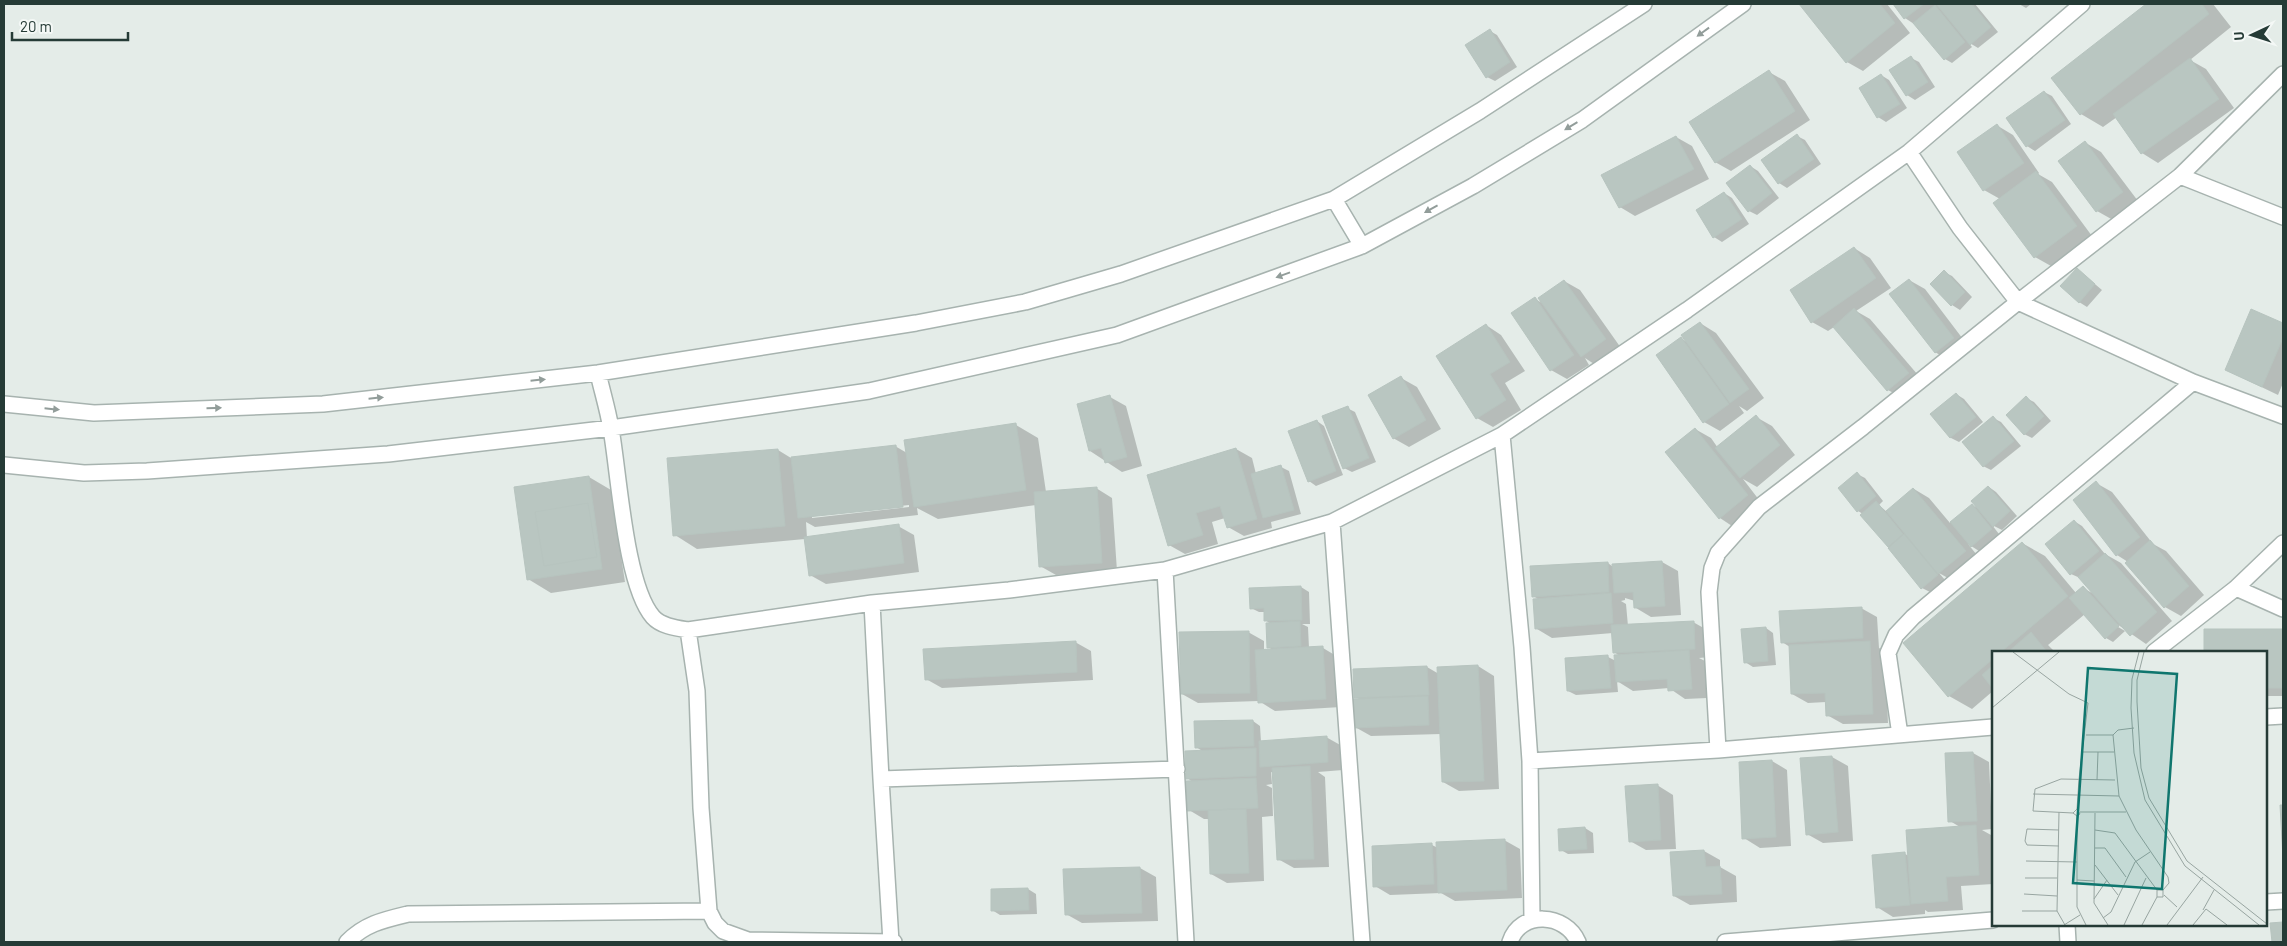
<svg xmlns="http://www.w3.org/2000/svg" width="2287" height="946" viewBox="0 0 2287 946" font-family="Barlow,sans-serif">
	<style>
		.shadow { fill: #0003; fill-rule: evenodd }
		.building { fill: #b9c6c1; stroke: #b7c4bf }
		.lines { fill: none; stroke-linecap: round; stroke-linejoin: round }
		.minor-casing { stroke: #a7b3af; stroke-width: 18 }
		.minor { stroke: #fff; stroke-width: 15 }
		.oneway { fill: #929d9a }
		.inset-road { fill: none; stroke: #98a5a1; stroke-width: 1 }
		.view { fill: #0f766e; fill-opacity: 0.15; stroke: #0f766e; stroke-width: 2.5 }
		.inset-edge { fill: none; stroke: #253b36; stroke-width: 2.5 }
	</style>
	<rect width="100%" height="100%" fill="#e4ece8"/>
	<!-- shadow -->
	<path class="shadow" d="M1801 4H1887L1910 33 1863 71 1847 62Z
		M1894 4H1975L1998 32 1978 48 1968 42 1972 47 1952 63 1945 59 1917 26 1905 18Z
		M2019 4H2031L2026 8Z
		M2148 4H2213L2231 27 2190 60 2206 69 2234 108 2158 163 2142 153 2117 117 2103 127 2081 114 2053 79Z
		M1490 31 1497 35 1517 67 1495 81 1487 77Z
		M1911 58 1919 62 1935 87 1915 100 1907 95Z
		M1769 72 1785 81 1810 120 1731 171 1715 162Z
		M1881 75 1889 80 1907 108 1886 122 1878 117 1861 88Z
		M2044 92 2052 96 2071 124 2035 151 2027 146 2007 119Z
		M1998 126 2013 135 2039 173 2038 174 2052 182 2092 236 2051 266 2035 257 2000 199 1984 190 1958 153Z
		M1797 136 1805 140 1821 164 1787 188 1779 183 1763 160Z
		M1676 137 1692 146 1709 179 1635 216 1620 207Z
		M2086 143 2101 152 2138 201 2113 220 2097 211Z
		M1750 166 1758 171 1779 198 1757 215 1749 211Z
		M1724 193 1732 198 1749 224 1722 242 1714 237Z
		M1854 248 1870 258 1891 288 1856 311 1870 319 1924 382 1904 399 1888 390 1834 327 1828 331 1812 322Z
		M2077 269 2102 290 2087 307 2079 302Z
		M1944 272 1952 276 1972 297 1960 310 1952 305 1932 284Z
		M1909 280 1925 289 1969 347 1951 362 1935 352Z
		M1564 281 1580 290 1621 348 1597 366 1585 358 1589 365 1567 379 1551 370 1513 313 1535 299 1544 304Z
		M2252 311 2283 324V383L2278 395 2226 370Z
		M1700 323 1716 333 1764 398 1747 411 1739 406 1744 413 1720 431 1704 422 1681 338 1688 343Z
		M1486 325 1501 335 1525 371 1505 383 1521 410 1493 427 1477 418Z
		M1401 378 1417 387 1441 429 1409 447 1393 438Z
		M1956 394 1964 399 1983 422 1959 442 1951 438 1932 414Z
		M1110 397 1126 406 1142 466 1122 472 1090 451Z
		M2026 398 2034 402 2051 421 2032 438 2024 434Z
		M1347 408 1355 412 1376 462 1352 472 1344 468Z
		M1756 417 1772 426 1795 455 1757 487 1743 479 1763 505 1735 528 1720 518 1695 429 1711 438 1718 448Z
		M1993 418 2001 422 2021 446 1991 470 1983 466Z
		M1317 421 1324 426 1343 475 1316 486 1309 481Z
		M1016 425 1038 438 1046 492 1096 488 1112 498 1117 571 1056 575 1040 566 1036 505 938 519 917 508 918 515 815 527 806 522 807 538 898 526 914 535 919 572 826 584 810 575 805 539 697 549 675 535 778 450 791 458 895 446 907 453ZM909 505V507L812 518V516Z
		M1236 449 1252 458 1256 474 1281 467 1289 471 1301 514 1271 522 1272 528 1244 536 1228 527 1225 518 1212 522 1218 544 1185 554 1169 545Z
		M1857 474 1865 478 1883 501 1879 505 1887 512 1914 489 1929 498 1950 523 1972 505 1979 509 1989 487 1996 492 2017 516 2002 530 1992 525 1999 534 1979 551 1968 544 1981 560 1955 582 1939 573 1945 580 1930 592 1922 588 1863 514 1858 511Z
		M589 477 611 490 625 582 551 593 528 579Z
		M2096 483 2112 492 2153 544 2166 551 2204 595 2181 616 2165 607 2128 562 2117 555 2075 501Z
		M2074 521 2082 526 2105 554 2121 563 2172 621 2146 644 2114 622 2113 624 2125 631 2113 642 2106 638 2085 614 2048 645 2055 652H1993V691L1972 709 1949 696 2022 543 2045 556 2076 593 2083 588 2094 594 2080 578 2071 574 2047 544Z
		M1662 562 1678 571 1681 615 1651 617 1636 608 1635 601 1625 598V600L1621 601 1626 604 1628 626 1693 622 1709 631 1710 657 1699 658 1705 661 1707 698 1685 699 1669 688 1633 691 1617 681 1618 692 1576 695 1568 691 1566 660 1608 657 1616 661 1620 656 1614 652 1613 633 1552 638 1537 629 1540 600 1533 596 1608 563 1613 567Z
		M1301 587 1309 592 1310 624H1302L1308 627 1309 648H1323L1338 657 1341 707 1275 711 1259 701 1198 703 1182 694 1248 632 1264 641V650H1273L1268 647 1271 624 1265 620V612H1259L1251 608Z
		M1861 608 1877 617 1879 648 1885 651 1888 723 1843 724 1827 715 1826 702 1808 703 1792 694 1790 647 1782 642Z
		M1766 628 1773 633 1776 665 1753 667 1745 662Z
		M2283 630V696H2266V652H2205V631Z
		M1075 642 1091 651 1093 680 942 688 926 679Z
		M1478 666 1494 676 1499 789 1459 791 1443 782 1441 734 1371 736 1355 727 1361 700 1356 697 1427 667 1439 674Z
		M1253 721 1260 726 1261 742 1326 737 1342 746 1343 770 1318 772 1325 777 1329 867 1294 868 1278 859 1274 773 1271 772 1272 784 1266 785 1272 788 1273 816 1262 817 1264 881 1227 883 1211 874 1210 819H1204L1189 810 1193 782 1187 778 1204 752 1196 747Z
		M1973 753 1989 762 1992 829 1982 830 1991 835 1993 884 1961 886 1963 910 1928 912 1925 910V914L1893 917 1877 907 1905 854 1909 856 1960 827 1950 821Z
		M1832 757 1848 766 1853 841 1823 843 1807 834 1802 759Z
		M1772 761 1787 770 1791 846 1760 848 1744 838Z
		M1657 785 1673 795 1676 849 1646 850 1630 841Z
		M1585 828 1593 833 1594 853 1568 854 1561 850 1560 830Z
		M1504 840 1520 849 1522 898 1455 901 1441 893 1390 895 1375 886 1432 845 1438 848Z
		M1704 851 1720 860V867L1736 876 1737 902 1690 905 1674 896Z
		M1140 868 1156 877 1158 921 1082 923 1066 914Z
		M1028 889 1036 894 1037 914 1000 915 992 910Z"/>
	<!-- building -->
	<path class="building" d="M1799 4H1880L1895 23 1846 63Z
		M1893 4H1924L1904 19Z
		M1936 4H1972L1991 27 1970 45Z
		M2146 4H2202L2209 14 2080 115 2051 78Z
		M1935 5 1965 42 1944 60 1913 23Z
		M1490 29 1510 62 1486 78 1465 45Z
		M1911 56 1928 82 1906 96 1889 70Z
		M2190 58 2219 99 2141 154 2113 114Z
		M1769 70 1795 111 1715 163 1689 122Z
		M1881 74 1900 104 1877 118 1859 88Z
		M2044 91 2065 120 2026 147 2006 118Z
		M1997 124 2024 163 1983 191 1957 152Z
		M1797 134 1814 159 1778 184 1761 160Z
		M1676 136 1694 169 1619 208 1601 175Z
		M2085 141 2123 192 2096 212 2058 161Z
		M1750 165 1772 193 1748 212 1726 183Z
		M2036 171 2077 226 2034 258 1993 203Z
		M1724 192 1742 219 1713 238 1696 210Z
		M1854 247 1876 278 1811 323 1790 290Z
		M2077 268 2095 284 2079 303 2060 286Z
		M1944 270 1965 292 1951 306 1930 284Z
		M1909 279 1954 338 1935 353 1889 294Z
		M1564 280 1606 339 1581 357 1538 298Z
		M1535 297 1574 355 1550 371 1511 313Z
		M1854 308 1909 373 1887 391 1833 327Z
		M2251 309 2283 323V338L2262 387 2225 370Z
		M1700 322 1749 389 1730 403 1681 335Z
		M1486 324 1510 362 1490 374 1506 400 1476 419 1436 356Z
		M1681 337 1729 404 1703 423 1656 355Z
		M1401 376 1426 420 1393 439 1368 395Z
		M1956 393 1976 417 1950 438 1930 414Z
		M1110 395 1127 457 1105 463 1101 448 1089 451 1077 404Z
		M2026 396 2044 416 2024 435 2006 415Z
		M1348 406 1369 458 1343 469 1322 416Z
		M1756 415 1780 445 1740 478 1715 448Z
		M1993 416 2014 441 1983 467 1962 442Z
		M1317 420 1336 471 1308 482 1288 431Z
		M1016 423 1026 490 914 507 904 440Z
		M1695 428 1748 495 1719 519 1665 452Z
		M896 445 903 507 798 518 791 457Z
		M1236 448 1257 519 1227 528 1220 506 1196 513 1203 535 1168 546 1147 475Z
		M778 449 785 526 673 536 667 458Z
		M1281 465 1294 510 1263 518 1251 474Z
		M1857 472 1876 496 1857 512 1838 488Z
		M589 476 602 569 527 580 514 487Z
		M2096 481 2140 537 2116 556 2073 500Z
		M1988 486 2010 511 1993 527 1971 501Z
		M1097 487 1102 563 1039 567 1034 492Z
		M1913 488 1966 551 1938 574 1886 511Z
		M1876 501 1903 534 1888 547 1860 515Z
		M588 503 597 557 544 566 535 512Z
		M1972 504 1992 529 1971 547 1950 522Z
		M2074 520 2099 551 2070 575 2045 544Z
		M899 524 904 563 809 576 804 537Z
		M1904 534 1938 575 1921 589 1888 548Z
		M2150 540 2189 586 2164 608 2125 563Z
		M2022 542 2068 596 2001 652H1993V659L1948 697 1903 643Z
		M2105 553 2157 612 2130 636 2078 577Z
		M1662 561 1665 606 1634 608 1633 592 1614 593 1612 564Z
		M1608 562 1609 592 1532 597 1530 566Z
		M1301 586 1302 620 1264 621V608L1250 609 1249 588Z
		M2083 586 2119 626 2105 639 2069 598Z
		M1611 593 1613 623 1535 629 1533 599Z
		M1862 607 1863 638 1781 643 1779 611Z
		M1300 621 1301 646 1267 648 1266 623Z
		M1694 621 1695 649 1613 653 1611 625Z
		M1766 627 1768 661 1744 663 1741 629Z
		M2204 629H2283V688H2266V652H2204Z
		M1249 631 1250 693 1181 694 1179 632Z
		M2031 632 2047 652H2008Z
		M1076 641 1077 672 925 680 923 649Z
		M1870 641 1873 714 1826 716 1825 693 1791 694 1789 645Z
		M1323 646 1326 699 1258 703 1255 650Z
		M1689 650 1692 689 1668 691 1667 679 1616 682 1614 655Z
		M1608 655 1611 688 1567 691 1565 658Z
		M1478 665 1484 781 1442 782 1437 667Z
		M1993 665V689L1982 675Z
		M1427 666 1429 695 1354 698 1353 669Z
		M1428 696 1429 725 1354 728 1352 699Z
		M1253 720 1254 746 1195 748 1194 721Z
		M1327 736 1328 762 1260 767 1259 741Z
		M1256 748V776L1186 779 1185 751Z
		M1973 752 1977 821 1948 822 1945 753Z
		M1832 756 1838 832 1806 835 1800 758Z
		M1772 760 1776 837 1742 839 1739 762Z
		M1310 766 1314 859 1277 860 1272 768Z
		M1256 778 1258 808 1187 811 1186 781Z
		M1658 784 1661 840 1629 842 1625 786Z
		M2280 805H2283V858Z
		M1246 809 1249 873 1210 874 1208 810Z
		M1976 825 1979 875 1946 877 1948 901 1911 904 1906 830Z
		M1585 827 1587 849 1559 851 1558 829Z
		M1505 839 1507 890 1438 893 1436 842Z
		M1432 843 1434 884 1373 887 1372 846Z
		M1704 850 1706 867 1720 866 1722 894 1673 896 1670 852Z
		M1905 852 1910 905 1876 908 1872 855Z
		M1140 867 1142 913 1065 915 1063 869Z
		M1028 888 1029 910 991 911V889Z
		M2283 922V942H2272L2270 923Z"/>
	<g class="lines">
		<!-- minor casing -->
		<g class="minor-casing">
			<path id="minor" d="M1909 152 1960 228 2018 302 2193 382 2283 416
				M2180 176 2283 217
				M1334 199 1362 246
				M598 373C602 391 608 410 611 429 619 473 625 585 653 617 661 626 676 628 688 630L697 691 701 808 709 911
				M4 404 94 413 323 404 598 373 916 323 1025 302 1121 274 1334 199 1480 111 1644 4
				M1502 435 1522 647 1530 761 1532 919
				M4 465 84 473 147 471 388 454 611 428 869 391 1117 335 1362 246 1473 186 1582 120 1743 4
				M1332 522 1362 942
				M1165 570 1186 942
				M2236 588 2283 609
				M872 603 881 779
				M688 630 872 603 1009 590 1165 570 1332 522 1502 435 1687 310 1909 152 2082 4
				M2154 652 2236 588 2283 543
				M2266 717 2283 716
				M1900 735 1888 653 1896 635 1913 617 2193 382
				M1718 750 1709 592 1712 568 1718 553 1759 507 1863 427 2018 302 2180 176 2283 74
				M1530 761 1718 750 1993 727
				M2266 902 2283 901
				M2067 925 2068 942
				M347 942C365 924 383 920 408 914L709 911 715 923 723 931 748 940 894 942
				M891 942 881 779 1177 769
				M1510 942C1520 910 1566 913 1578 942
				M1725 942 1993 920"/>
		</g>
		<!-- minor -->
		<use href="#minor" class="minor"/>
	</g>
	<!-- one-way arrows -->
	<defs><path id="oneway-solid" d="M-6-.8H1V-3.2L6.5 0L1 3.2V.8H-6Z" transform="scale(1.25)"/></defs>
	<g class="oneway">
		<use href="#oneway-solid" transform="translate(1703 32) rotate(144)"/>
		<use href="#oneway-solid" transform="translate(1571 126) rotate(149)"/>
		<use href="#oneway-solid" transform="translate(1431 209) rotate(151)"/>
		<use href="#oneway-solid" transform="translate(1283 275) rotate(160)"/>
		<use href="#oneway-solid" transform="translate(538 380) rotate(-6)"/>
		<use href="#oneway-solid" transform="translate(376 398) rotate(-6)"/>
		<use href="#oneway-solid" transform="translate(214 408) rotate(-2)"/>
		<use href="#oneway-solid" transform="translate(52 409) rotate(6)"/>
	</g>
	<!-- overview -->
	<g transform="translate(1992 651)">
		<rect width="275" height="275" fill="#e4ece8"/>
		<path class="inset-road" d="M21 1 77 43 96 52 87 128 85 158 88 163 85 165 81 162 85 158M147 1 140 28 139 57 142 102 153 149 193 215 267 274M152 1 145 29V51L149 117 157 147 195 210 275 273M0 57 67 1M94 84H121L126 79 142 77M121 84 127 145 144 179 176 226 177 232 171 239M90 101H106L105 129M106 101H122M41 143 127 145M67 161 65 260 73 274M88 161H134M81 162 41 160 43 138 69 128 123 129M103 162 102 252 116 274M85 165V256L94 274M103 179 123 182 165 239V246H171V239H165M67 195 35 194 33 190 35 178 67 179M103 197H113L134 226M34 210 85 211M103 214 126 244M33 227H65M85 229 102 230M32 243 65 245M172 244 185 256M102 248 115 229M211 259 222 239M30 260H65M111 267 119 261 143 211 158 201M72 274 88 264M132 274 154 227M150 274 165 246M175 274 211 226M201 274 214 258 235 274"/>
		<path class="view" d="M96 17 185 23 170 238 81 232Z"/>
		<rect width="275" height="275" class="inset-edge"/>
	</g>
	<!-- border -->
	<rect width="2287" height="946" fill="none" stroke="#253b36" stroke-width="10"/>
	<!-- north arrow -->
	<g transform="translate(2252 35) rotate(266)" stroke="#f4f8f6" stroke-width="4" paint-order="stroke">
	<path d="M0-4L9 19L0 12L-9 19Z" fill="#253b36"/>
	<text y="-8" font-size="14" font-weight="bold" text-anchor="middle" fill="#253b36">U</text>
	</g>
	<!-- scale -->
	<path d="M12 32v8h116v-8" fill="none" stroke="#253b36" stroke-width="2.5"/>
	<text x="20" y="32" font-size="15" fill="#253b36" stroke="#f4f8f6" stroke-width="4" paint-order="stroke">20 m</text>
</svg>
